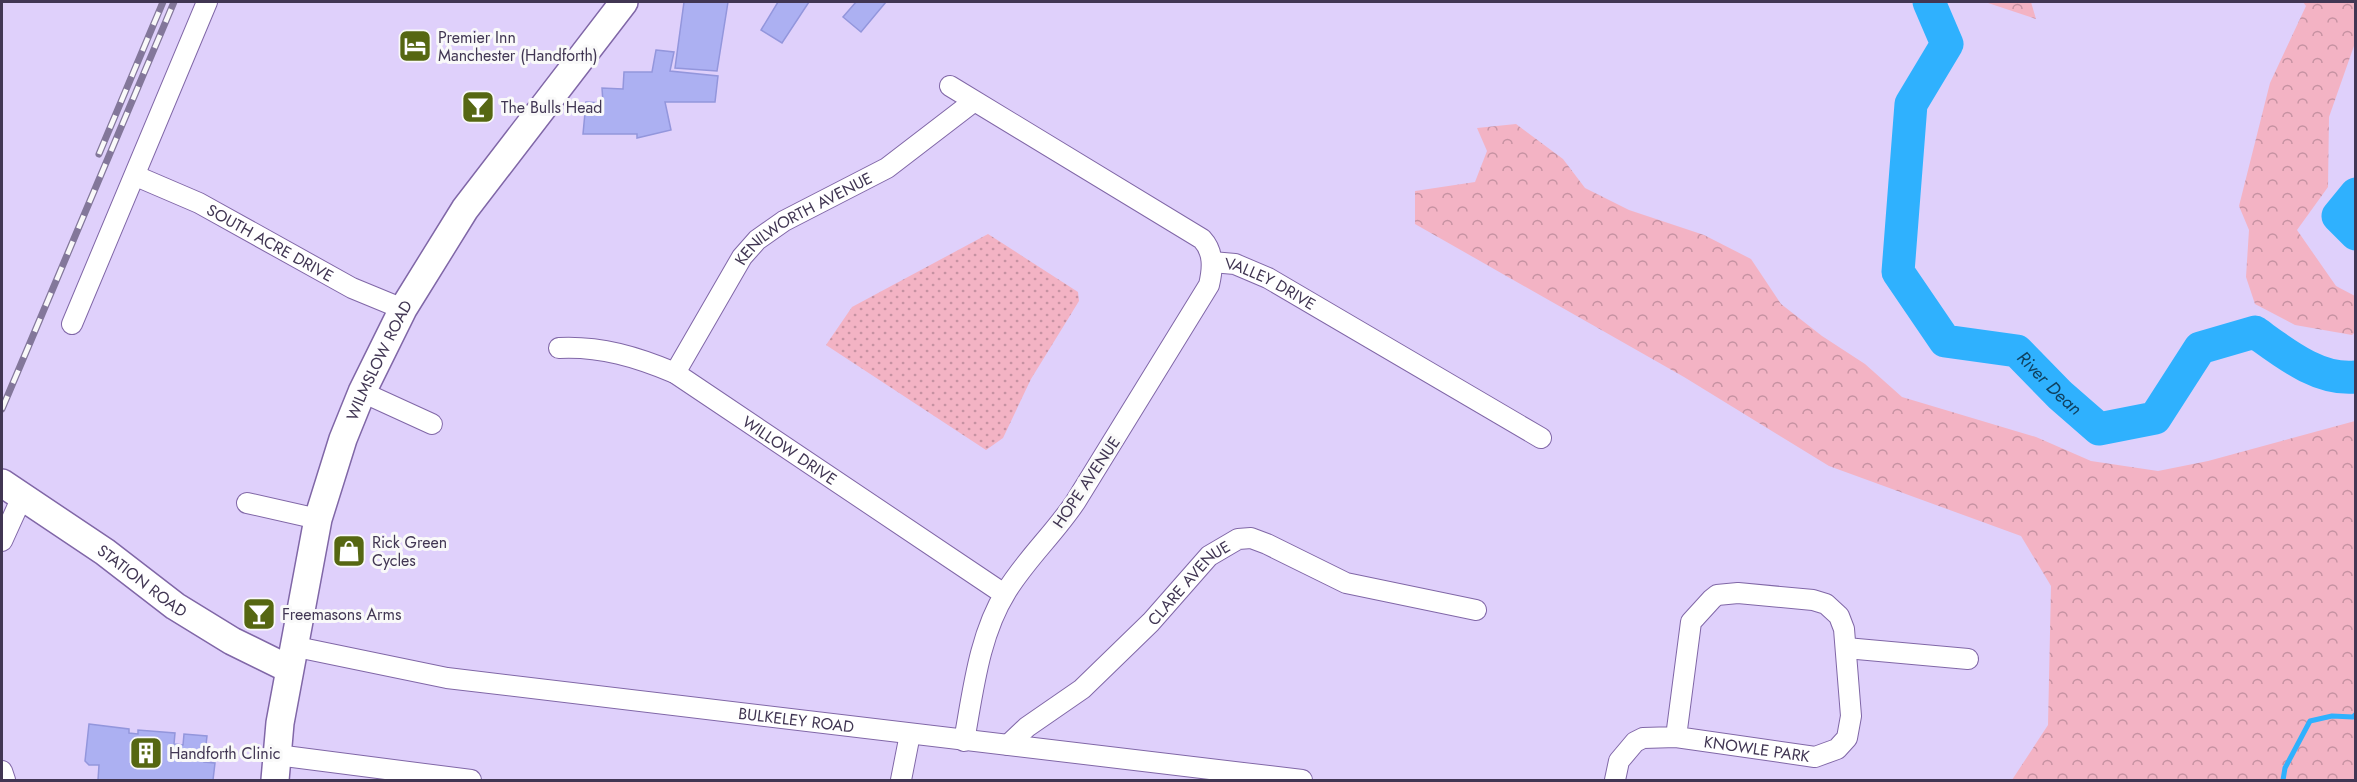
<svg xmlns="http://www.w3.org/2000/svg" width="2357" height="782" viewBox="0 0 2357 782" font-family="Jost,sans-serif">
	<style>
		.grass { fill: url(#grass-dots) }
		.forest { fill: url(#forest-crowns) }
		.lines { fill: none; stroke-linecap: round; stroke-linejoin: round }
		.stream { stroke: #2fb1fe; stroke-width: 5 }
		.river { stroke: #2fb1fe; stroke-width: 33 }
		.building { fill: #acb0f2; stroke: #9396dc; stroke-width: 1.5 }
		.street-casing { stroke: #8067a7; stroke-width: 22 }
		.secondary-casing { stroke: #8067a7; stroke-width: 30 }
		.street { stroke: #fff; stroke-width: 20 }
		.secondary { stroke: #fff; stroke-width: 27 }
		.rail-casing { stroke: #83779a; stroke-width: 7 }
		.rail { stroke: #f9f9f9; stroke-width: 4.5; stroke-dasharray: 14; stroke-linecap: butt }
		.labels { text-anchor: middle; stroke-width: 6; stroke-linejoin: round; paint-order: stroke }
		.poi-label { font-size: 16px; fill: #413653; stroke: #f9f9f9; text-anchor: start }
		.street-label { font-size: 16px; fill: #413653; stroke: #f9f9f9 }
		.water-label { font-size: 18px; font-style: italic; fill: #104261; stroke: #f9f9f9 }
	</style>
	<defs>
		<pattern id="grass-dots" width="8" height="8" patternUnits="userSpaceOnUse" patternTransform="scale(1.5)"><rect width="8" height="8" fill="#f3b3c4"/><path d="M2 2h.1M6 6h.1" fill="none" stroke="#c692a2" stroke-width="1.8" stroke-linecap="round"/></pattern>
		<pattern id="forest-crowns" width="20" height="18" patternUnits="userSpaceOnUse" patternTransform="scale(1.5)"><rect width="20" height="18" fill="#f3b3c4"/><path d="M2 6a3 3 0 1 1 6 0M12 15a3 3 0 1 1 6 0" fill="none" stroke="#c692a2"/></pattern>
	</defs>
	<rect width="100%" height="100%" fill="#dfd0fb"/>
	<!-- grass -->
	<path class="grass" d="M988 234 1078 292 1079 301 1031 379 1003 438 986 450 826 345 852 307Z"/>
	<!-- forest -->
	<path class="forest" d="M1985 2H2031L2036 19Z
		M2303 2H2355V43L2329 117 2328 187 2297 230 2336 286 2355 296V332L2352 335 2295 325 2255 304 2246 277 2249 230 2239 206 2270 83 2306 6Z
		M1516 124 1563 159 1585 188 1629 210 1704 235 1751 259 1781 304 1822 336 1865 364 1902 397 2036 437 2091 461 2158 471 2208 461 2355 421V780H2012L2048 725 2051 586 2021 536 1829 466 1684 377 1415 224V191L1475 182 1487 151 1477 128Z"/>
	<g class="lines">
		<!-- stream -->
		<path class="stream" d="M2283 780 2285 768 2310 721 2332 716 2353 717 2356 714"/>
		<!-- river -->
		<g class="river">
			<path id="s1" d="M1929 2 1947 44 1911 104 1898 272 1945 341 2017 351 2060 395 2099 429 2155 418 2200 348 2255 332C2283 352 2318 381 2356 377"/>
			<path d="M2356 194 2338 216 2356 234"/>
		</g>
	</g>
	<!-- building -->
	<path class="building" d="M684 2H728L717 71 675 68Z
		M778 2H809L782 43 761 30Z
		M856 2H886L861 32 843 17Z
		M656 50 674 52 670 71 718 76 715 102H665L671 130 637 138V134H583L586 102 603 103 602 88 623 89 624 72H652Z
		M89 724 129 729V733L138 734V730L175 733 174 744 183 745 184 734 207 736 204 762 215 763 213 780H98L99 765H89L85 761Z"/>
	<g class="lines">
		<!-- street casing -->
		<g class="street-casing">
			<g id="street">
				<path d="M950 86 1202 239C1214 252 1213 268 1209 285L1076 501C1055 533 1026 559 1006 592 979 635 973 692 964 741"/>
				<path id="s2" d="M136 176 199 203 352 288 403 309"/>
				<path id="s3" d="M1212 262 1235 264 1268 278 1541 438"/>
				<path d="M72 324 207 2"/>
				<path id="s4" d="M559 348C601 346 637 357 675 373L1004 594"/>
				<path id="s5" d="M675 373 742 257 757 240 784 221 887 168 973 102"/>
				<path d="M362 392 432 424"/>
				<path d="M247 503 318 519"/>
				<path d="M2 541 22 497"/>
				<path id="s6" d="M292 646 447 678 1302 780"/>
				<path d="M1846 648 1968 659"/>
				<path id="s7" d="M1008 745 1027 727 1082 689 1151 622 1209 556 1238 539 1251 538 1267 544 1346 583 1476 610"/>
				<path d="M277 755 471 780"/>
				<path d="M2 771 5 780"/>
				<path d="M901 780 910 734"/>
				<path id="s8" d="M1615 780 1619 761 1635 742 1643 738 1676 737 1815 757 1837 749 1847 738 1851 716 1844 629 1839 616 1826 604 1813 600 1738 593 1717 595 1712 599 1691 622 1676 737"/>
			</g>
		</g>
		<!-- secondary casing -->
		<g class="secondary-casing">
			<g id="secondary">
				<path id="s9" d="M2 483 105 552 175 606 232 641 289 669"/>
				<path id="s10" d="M275 780 280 723 318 519 343 439 362 392 403 309 465 209 624 2"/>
			</g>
		</g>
		<!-- street -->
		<use href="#street" class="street"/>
		<!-- secondary -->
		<use href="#secondary" class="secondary"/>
		<!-- rail casing -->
		<g class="rail-casing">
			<path id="rail" d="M99 154 163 2
				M2 409 174 2"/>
		</g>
		<!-- rail -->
		<use href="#rail" class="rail"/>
	</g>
	<!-- icons -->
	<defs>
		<g id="hotel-square" transform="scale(1.725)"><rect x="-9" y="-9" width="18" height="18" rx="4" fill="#566712" stroke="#f9f9f9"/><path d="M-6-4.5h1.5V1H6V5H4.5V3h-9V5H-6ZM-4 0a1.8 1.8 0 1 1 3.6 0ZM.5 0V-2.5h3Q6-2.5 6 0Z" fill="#fff"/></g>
		<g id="bar-square" transform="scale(1.725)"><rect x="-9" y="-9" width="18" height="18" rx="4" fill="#566712" stroke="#f9f9f9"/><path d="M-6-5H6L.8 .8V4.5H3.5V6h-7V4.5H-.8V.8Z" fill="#fff"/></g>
		<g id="shop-square" transform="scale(1.725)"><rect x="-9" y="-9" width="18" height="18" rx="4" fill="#566712" stroke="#f9f9f9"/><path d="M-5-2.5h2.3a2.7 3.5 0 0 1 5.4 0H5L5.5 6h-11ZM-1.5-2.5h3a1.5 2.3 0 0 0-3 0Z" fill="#fff"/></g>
		<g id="building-square" transform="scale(1.725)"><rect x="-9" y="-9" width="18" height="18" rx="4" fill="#566712" stroke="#f9f9f9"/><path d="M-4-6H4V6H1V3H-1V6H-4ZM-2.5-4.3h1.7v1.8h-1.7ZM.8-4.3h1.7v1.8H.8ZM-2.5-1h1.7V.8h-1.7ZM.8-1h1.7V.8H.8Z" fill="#fff"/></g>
	</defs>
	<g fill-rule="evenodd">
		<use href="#hotel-square" x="415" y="46"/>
		<use href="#bar-square" x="478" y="107"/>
		<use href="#shop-square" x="349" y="551"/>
		<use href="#bar-square" x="259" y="614"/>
		<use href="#building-square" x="146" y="753"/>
	</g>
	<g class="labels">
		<!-- poi labels -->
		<g class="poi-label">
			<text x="438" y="43">Premier Inn<tspan x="438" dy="18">Manchester (Handforth)</tspan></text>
			<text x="501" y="113">The Bulls Head</text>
			<text x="372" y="548">Rick Green<tspan x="372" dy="18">Cycles</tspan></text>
			<text x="282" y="620">Freemasons Arms</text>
			<text x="169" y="759">Handforth Clinic</text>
		</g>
		<!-- street labels -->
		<g class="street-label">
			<text dy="6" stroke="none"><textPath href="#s5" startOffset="207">KENILWORTH AVENUE</textPath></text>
			<text dy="6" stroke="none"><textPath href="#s2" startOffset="150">SOUTH ACRE DRIVE</textPath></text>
			<text dy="6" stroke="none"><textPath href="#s3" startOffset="63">VALLEY DRIVE</textPath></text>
			<text dy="6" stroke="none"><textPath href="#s10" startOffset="435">WILMSLOW ROAD</textPath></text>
			<text dy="6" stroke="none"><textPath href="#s4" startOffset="258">WILLOW DRIVE</textPath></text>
			<text transform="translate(1086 482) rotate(-56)" y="6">HOPE AVENUE</text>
			<text dy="6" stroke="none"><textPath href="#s9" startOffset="171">STATION ROAD</textPath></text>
			<text dy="6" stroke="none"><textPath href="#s7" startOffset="244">CLARE AVENUE</textPath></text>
			<text dy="6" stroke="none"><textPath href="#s6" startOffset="510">BULKELEY ROAD</textPath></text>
			<text dy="6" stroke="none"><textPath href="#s8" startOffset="168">KNOWLE PARK</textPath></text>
		</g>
		<!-- water labels -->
		<g class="water-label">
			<text dy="6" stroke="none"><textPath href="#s1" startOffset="486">River Dean</textPath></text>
		</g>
	</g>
	<!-- border -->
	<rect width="2357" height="782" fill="none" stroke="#413653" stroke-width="6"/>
</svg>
